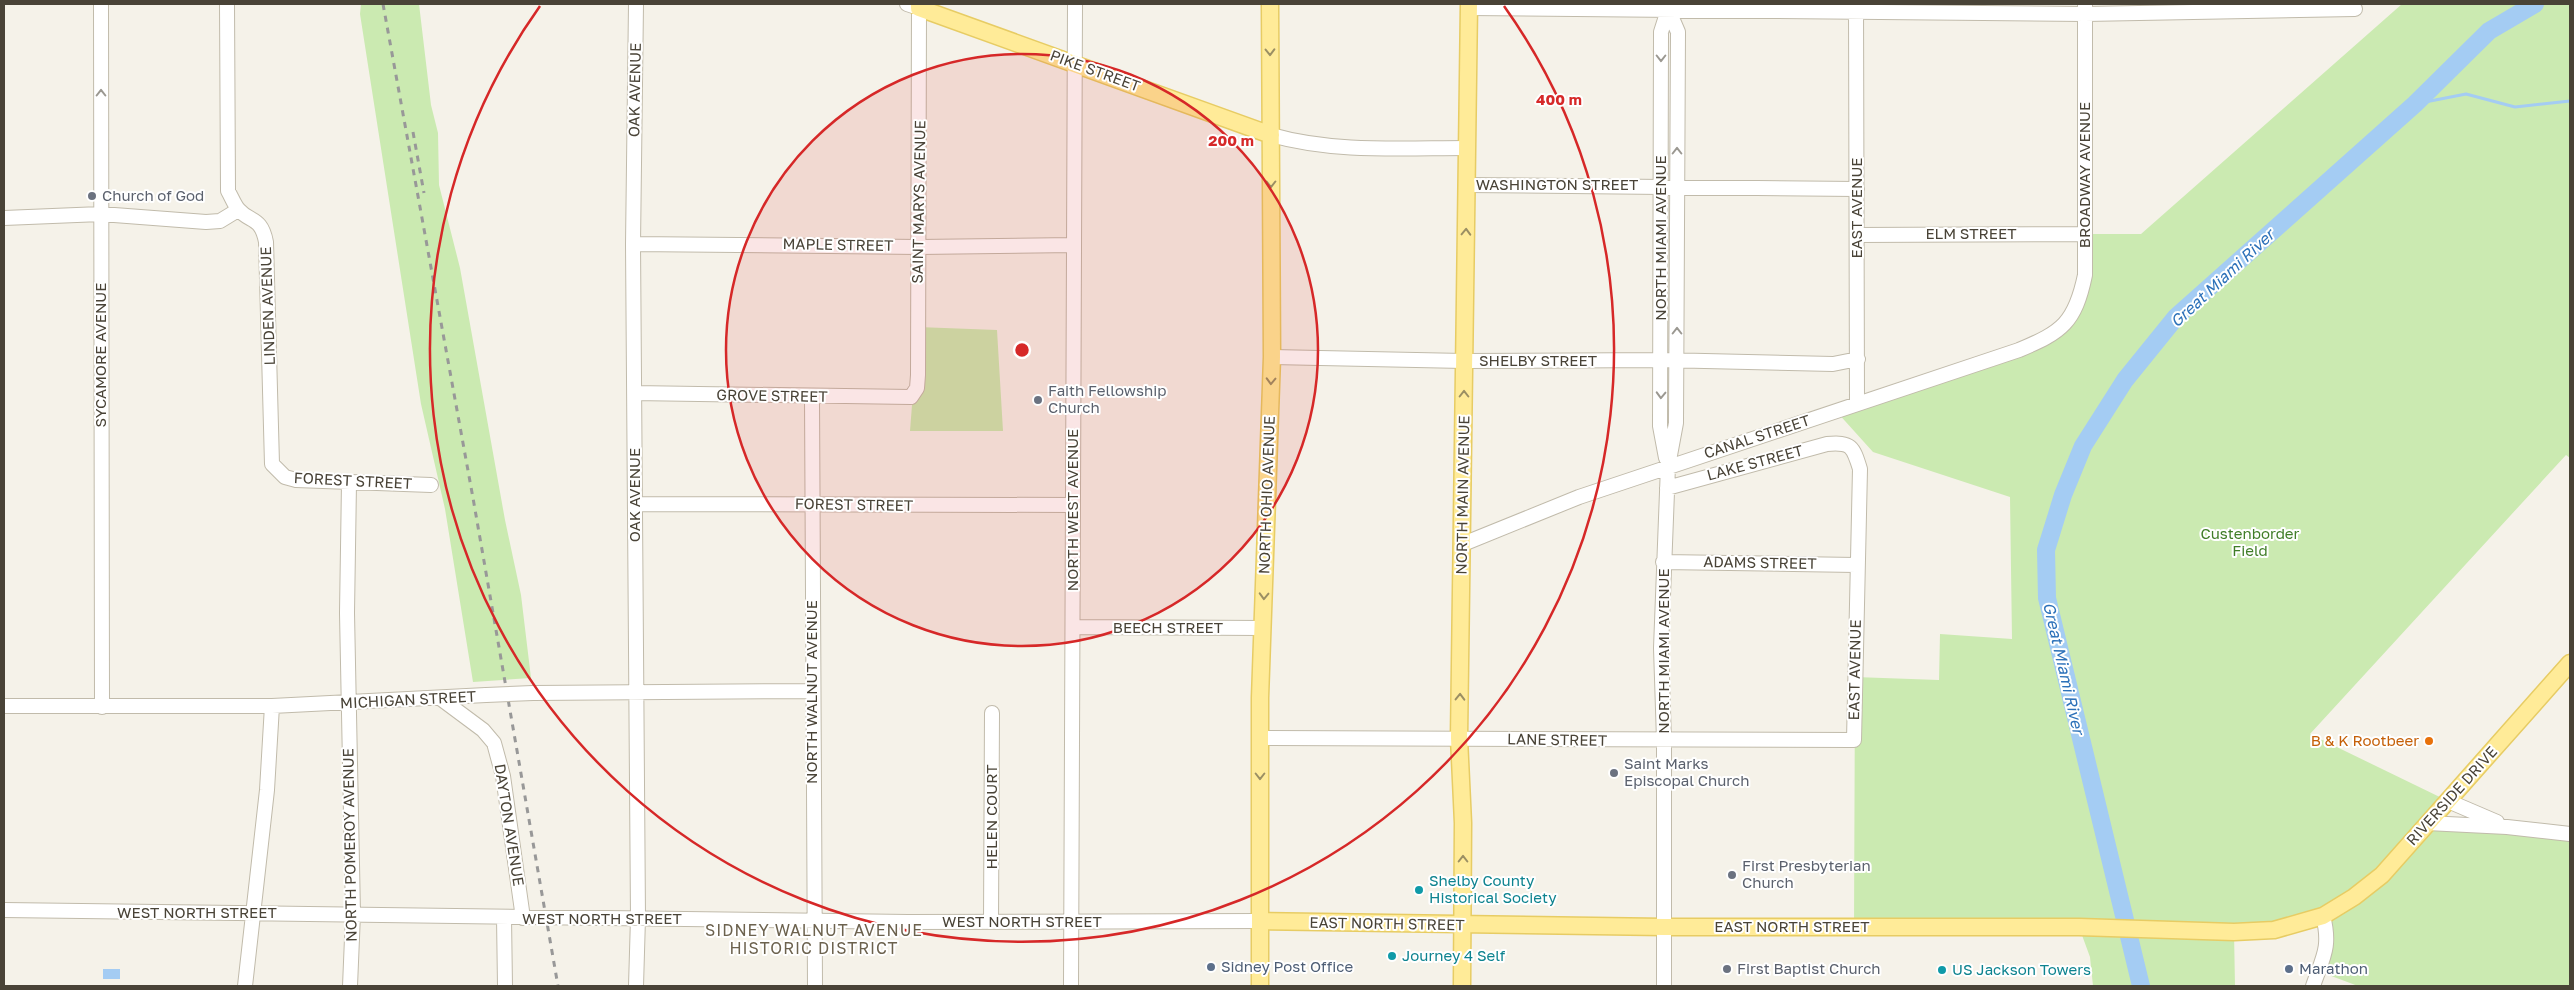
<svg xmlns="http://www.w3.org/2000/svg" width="2574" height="990" viewBox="0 0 2574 990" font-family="'Golos Text',sans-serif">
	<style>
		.green { fill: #cbeab1 }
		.water { fill: #a4ccf3 }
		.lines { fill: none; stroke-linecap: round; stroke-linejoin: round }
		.stream { stroke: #a4ccf3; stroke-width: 3 }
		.river { stroke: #a4ccf3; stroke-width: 18 }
		.minor-casing { stroke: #c1bbab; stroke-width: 16 }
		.major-casing { stroke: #e7cc64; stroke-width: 19 }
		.minor { stroke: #fff; stroke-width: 14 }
		.major { stroke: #ffeb98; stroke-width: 16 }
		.rail { stroke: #989898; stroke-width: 3; stroke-dasharray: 6 6; stroke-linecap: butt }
		.minor-bridge-casing { stroke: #c1bbab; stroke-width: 16; stroke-linecap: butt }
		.minor-bridge { stroke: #fff; stroke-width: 14 }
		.oneway { stroke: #9b8f63 }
		.oneway2 { stroke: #9b9891 }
		.ring { fill: none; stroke: #d62828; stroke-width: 2.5 }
		.worship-dot { fill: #6b7280; stroke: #fff; stroke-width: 2 }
		.food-dot { fill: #e8710a; stroke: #fff; stroke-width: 2 }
		.culture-dot { fill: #0f9aa8; stroke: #fff; stroke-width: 2 }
		.service-dot { fill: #5c6f8a; stroke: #fff; stroke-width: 2 }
		.labels { text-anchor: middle; stroke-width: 4; stroke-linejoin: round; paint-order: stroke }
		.street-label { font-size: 15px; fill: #494337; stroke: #fff }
		.worship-label { font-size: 15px; fill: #5b616d; stroke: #fff; text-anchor: start }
		.park-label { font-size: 15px; fill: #407d28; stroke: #fff }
		.food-label { font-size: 15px; fill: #c56008; stroke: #fff; text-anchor: end }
		.culture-label { font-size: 15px; fill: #0d838f; stroke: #fff; text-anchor: start }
		.service-label { font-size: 15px; fill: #4e5e75; stroke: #fff; text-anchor: start }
		.water-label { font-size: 16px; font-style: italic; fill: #2c71b9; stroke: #fff }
		.neighbourhood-label { font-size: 16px; letter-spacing: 1px; fill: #6c624e; stroke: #fff }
		.centre { fill: #d62828; stroke: #fff; stroke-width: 2.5 }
		.ring-label { font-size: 15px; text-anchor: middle; font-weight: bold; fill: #d62828; stroke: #fff; stroke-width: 4; stroke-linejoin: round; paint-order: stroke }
	</style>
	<rect width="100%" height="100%" fill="#f5f2e9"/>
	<!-- green -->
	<path class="green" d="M361 4H419L431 105 438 133 439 185 460 268 505 520 521 595 531 678 473 682 445 509 421 404 360 14Z
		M2402 4H2570V458L2566 455 2310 734 2448 801 2428 823 2570 834V986H2358L2318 971 2323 916 2234 932 2235 986H2093L2090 957 2079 927H1854L1855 677 1939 680 1940 634 2012 639 2010 497 1873 452 1836 411 2053 336 2080 298 2085 234H2141Z
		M918 327 997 330 1003 431H910Z"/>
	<!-- water -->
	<path class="water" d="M103 969H120V979H103Z"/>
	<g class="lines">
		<!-- stream -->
		<path class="stream" d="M2415 104 2466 94 2515 107 2570 101"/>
		<!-- river -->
		<path class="river" d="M2141 986 2047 598 2046 550 2063 495 2083 446 2125 380 2176 317 2415 104 2489 31 2535 4"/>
		<!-- minor casing -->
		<g class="minor-casing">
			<path id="minor" d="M101 4 102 707
				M227 4 228 191C231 196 234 204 238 209 250 223 261 216 266 242L272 464 285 477 296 480 431 485
				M1856 4 1857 404
				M1469 8 2085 14 2355 9
				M1271 135C1334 153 1402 148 1467 148
				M1467 185 1857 189
				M4 218 101 214 206 222 220 221 238 210
				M1857 235 2085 234
				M633 244 919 247 1074 245
				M1272 357 1464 361 1662 360 1833 364 1858 359
				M634 393 911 397 917 388 918 375 919 8 907 4
				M812 397 815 986
				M1666 458 1660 426 1661 32 1669 7
				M349 483 347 613 353 914 350 986
				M635 504 1072 505
				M1463 544 1579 497 2019 350C2062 332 2075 323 2085 275V4
				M1663 562 1856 565
				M1073 627 1263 628
				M533 693 812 691
				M440 698 483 730 494 743 503 776 523 918
				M4 706H272L486 695
				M1259 738 1854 740 1860 469C1853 446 1851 442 1827 444L1667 488
				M2448 801 2497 822
				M2427 823 2507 827 2570 834
				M4 910 908 922 1260 921
				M504 918 505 986
				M991 922 992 713
				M245 986 267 790 272 706
				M636 986 638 918 633 244 636 4
				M1071 986 1075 4
				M1664 986V740L1661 648 1668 466 1676 423 1678 32 1669 11
				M2313 986C2323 957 2331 947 2323 916"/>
		</g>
		<!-- major casing -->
		<g class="major-casing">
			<path id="major" d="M919 4V8L1271 135
				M1260 921 1664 927H2079L2234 932 2274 930 2323 916 2354 897 2382 875 2570 663
				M1260 986V698L1272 357 1270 4
				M1462 986 1463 823 1459 738 1469 4"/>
		</g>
		<!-- minor -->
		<use href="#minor" class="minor"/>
		<!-- major -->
		<use href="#major" class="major"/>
		<!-- rail -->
		<path class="rail" d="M383 4 473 498 558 986
			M413 132 424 193"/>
		<!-- minor-bridge casing -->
		<g class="minor-bridge-casing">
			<path id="minor-bridge" d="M486 695 533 693"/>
		</g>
		<!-- minor-bridge -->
		<use href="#minor-bridge" class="minor-bridge"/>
	</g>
	<!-- one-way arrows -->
	<defs><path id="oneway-chevron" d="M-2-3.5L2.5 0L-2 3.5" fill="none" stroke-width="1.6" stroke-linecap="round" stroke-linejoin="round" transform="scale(1.25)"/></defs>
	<g class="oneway">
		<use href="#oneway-chevron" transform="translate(1270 52) rotate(89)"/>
		<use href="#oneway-chevron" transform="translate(1271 184) rotate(90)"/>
		<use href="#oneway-chevron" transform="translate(1466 232) rotate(-88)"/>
		<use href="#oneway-chevron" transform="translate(1271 381) rotate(92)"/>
		<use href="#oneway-chevron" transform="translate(1464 394) rotate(-90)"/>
		<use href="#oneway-chevron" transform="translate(1264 596) rotate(92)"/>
		<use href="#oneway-chevron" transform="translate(1460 697) rotate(-89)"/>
		<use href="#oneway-chevron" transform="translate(1260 776) rotate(90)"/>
		<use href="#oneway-chevron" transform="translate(1463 859) rotate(-90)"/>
	</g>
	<g class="oneway2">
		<use href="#oneway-chevron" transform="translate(1661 58) rotate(90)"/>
		<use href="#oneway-chevron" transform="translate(101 93) rotate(-90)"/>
		<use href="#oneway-chevron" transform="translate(1677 151) rotate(-90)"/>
		<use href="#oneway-chevron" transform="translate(1677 331) rotate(-90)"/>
		<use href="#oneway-chevron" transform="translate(1661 395) rotate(92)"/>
	</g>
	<!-- distance rings -->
	<circle cx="1022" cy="350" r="296" fill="#d62828" fill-opacity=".12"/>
	<g class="ring">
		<circle cx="1022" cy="350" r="296"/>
		<path d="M1504 6A592 592 0 1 1 540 6"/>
	</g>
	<!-- markers -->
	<g class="worship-dot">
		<circle cx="92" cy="196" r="5"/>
		<circle cx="1038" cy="400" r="5"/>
		<circle cx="1614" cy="773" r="5"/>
		<circle cx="1732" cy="875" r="5"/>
		<circle cx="1727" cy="969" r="5"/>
	</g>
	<circle class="food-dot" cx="2429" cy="741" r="5"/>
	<g class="culture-dot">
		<circle cx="1419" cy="890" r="5"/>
		<circle cx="1392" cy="956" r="5"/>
		<circle cx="1942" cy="970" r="5"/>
	</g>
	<g class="service-dot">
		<circle cx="1211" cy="967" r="5"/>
		<circle cx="2289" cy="969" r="5"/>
	</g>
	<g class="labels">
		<!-- street labels -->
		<g class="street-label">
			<text transform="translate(1095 71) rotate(20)" y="5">PIKE STREET</text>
			<text transform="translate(635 90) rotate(-89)" y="5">OAK AVENUE</text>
			<text transform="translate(2085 175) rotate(-90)" y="5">BROADWAY AVENUE</text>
			<text x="1557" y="190">WASHINGTON STREET</text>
			<text transform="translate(919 202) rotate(-89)" y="5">SAINT MARYS AVENUE</text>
			<text transform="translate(1857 208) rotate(-90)" y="5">EAST AVENUE</text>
			<text x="1971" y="239">ELM STREET</text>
			<text transform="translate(1661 238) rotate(-90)" y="5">NORTH MIAMI AVENUE</text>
			<text transform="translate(838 245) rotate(1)" y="5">MAPLE STREET</text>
			<text transform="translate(268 306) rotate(-92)" y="5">LINDEN AVENUE</text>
			<text transform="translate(101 355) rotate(-90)" y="5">SYCAMORE AVENUE</text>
			<text x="1538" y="366">SHELBY STREET</text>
			<text transform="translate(772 396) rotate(1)" y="5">GROVE STREET</text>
			<text transform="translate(1757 437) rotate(-18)" y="5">CANAL STREET</text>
			<text transform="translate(1755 463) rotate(-15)" y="5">LAKE STREET</text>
			<text transform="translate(353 481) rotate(3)" y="5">FOREST STREET</text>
			<text transform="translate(635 495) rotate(-90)" y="5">OAK AVENUE</text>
			<text transform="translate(1267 495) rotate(-88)" y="5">NORTH OHIO AVENUE</text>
			<text transform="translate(1463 495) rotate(-89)" y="5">NORTH MAIN AVENUE</text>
			<text transform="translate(854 505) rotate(1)" y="5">FOREST STREET</text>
			<text transform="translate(1073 510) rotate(-90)" y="5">NORTH WEST AVENUE</text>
			<text transform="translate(1760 563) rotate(1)" y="5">ADAMS STREET</text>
			<text x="1168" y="633">BEECH STREET</text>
			<text transform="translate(1664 651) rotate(-90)" y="5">NORTH MIAMI AVENUE</text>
			<text transform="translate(1855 670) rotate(-89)" y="5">EAST AVENUE</text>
			<text transform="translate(812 692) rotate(-90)" y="5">NORTH WALNUT AVENUE</text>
			<text transform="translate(408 700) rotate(-3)" y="5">MICHIGAN STREET</text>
			<text transform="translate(1557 740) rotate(1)" y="5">LANE STREET</text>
			<text transform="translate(2452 796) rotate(-48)" y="5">RIVERSIDE DRIVE</text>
			<text transform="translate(992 817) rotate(-90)" y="5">HELEN COURT</text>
			<text transform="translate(509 825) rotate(81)" y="5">DAYTON AVENUE</text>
			<text transform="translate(350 845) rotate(-91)" y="5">NORTH POMEROY AVENUE</text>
			<text x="197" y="918">WEST NORTH STREET</text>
			<text x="602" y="924">WEST NORTH STREET</text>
			<text x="1022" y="927">WEST NORTH STREET</text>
			<text transform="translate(1387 924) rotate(1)" y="5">EAST NORTH STREET</text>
			<text x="1792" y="932">EAST NORTH STREET</text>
		</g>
		<!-- worship labels -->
		<g class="worship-label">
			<text x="102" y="201">Church of God</text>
			<text x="1048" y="396">Faith Fellowship<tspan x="1048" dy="17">Church</tspan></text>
			<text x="1624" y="769">Saint Marks<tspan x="1624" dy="17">Episcopal Church</tspan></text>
			<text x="1742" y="871">First Presbyterian<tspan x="1742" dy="17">Church</tspan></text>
			<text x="1737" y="974">First Baptist Church</text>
		</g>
		<!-- park labels -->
		<g class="park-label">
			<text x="2250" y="539">Custenborder<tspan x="2250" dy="17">Field</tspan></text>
		</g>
		<!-- food labels -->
		<g class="food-label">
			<text x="2419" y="746">B &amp; K Rootbeer</text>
		</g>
		<!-- culture labels -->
		<g class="culture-label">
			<text x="1429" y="886">Shelby County<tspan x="1429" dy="17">Historical Society</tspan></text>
			<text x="1402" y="961">Journey 4 Self</text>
			<text x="1952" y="975">US Jackson Towers</text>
		</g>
		<!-- service labels -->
		<g class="service-label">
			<text x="1221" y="972">Sidney Post Office</text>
			<text x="2299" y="974">Marathon</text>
		</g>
		<!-- water labels -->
		<g class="water-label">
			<text transform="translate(2222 278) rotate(-43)" y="6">Great Miami River</text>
			<text transform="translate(2064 668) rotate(77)" y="6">Great Miami River</text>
		</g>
		<!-- neighbourhood labels -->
		<g class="neighbourhood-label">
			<text x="814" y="936">SIDNEY WALNUT AVENUE<tspan x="814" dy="18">HISTORIC DISTRICT</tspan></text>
		</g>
	</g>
	<circle cx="1022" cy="350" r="8" class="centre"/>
	<g class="ring-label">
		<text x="1559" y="105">400 m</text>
		<text x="1231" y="146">200 m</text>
	</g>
	<!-- border -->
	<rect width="2574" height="990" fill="none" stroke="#494337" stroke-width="10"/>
</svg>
